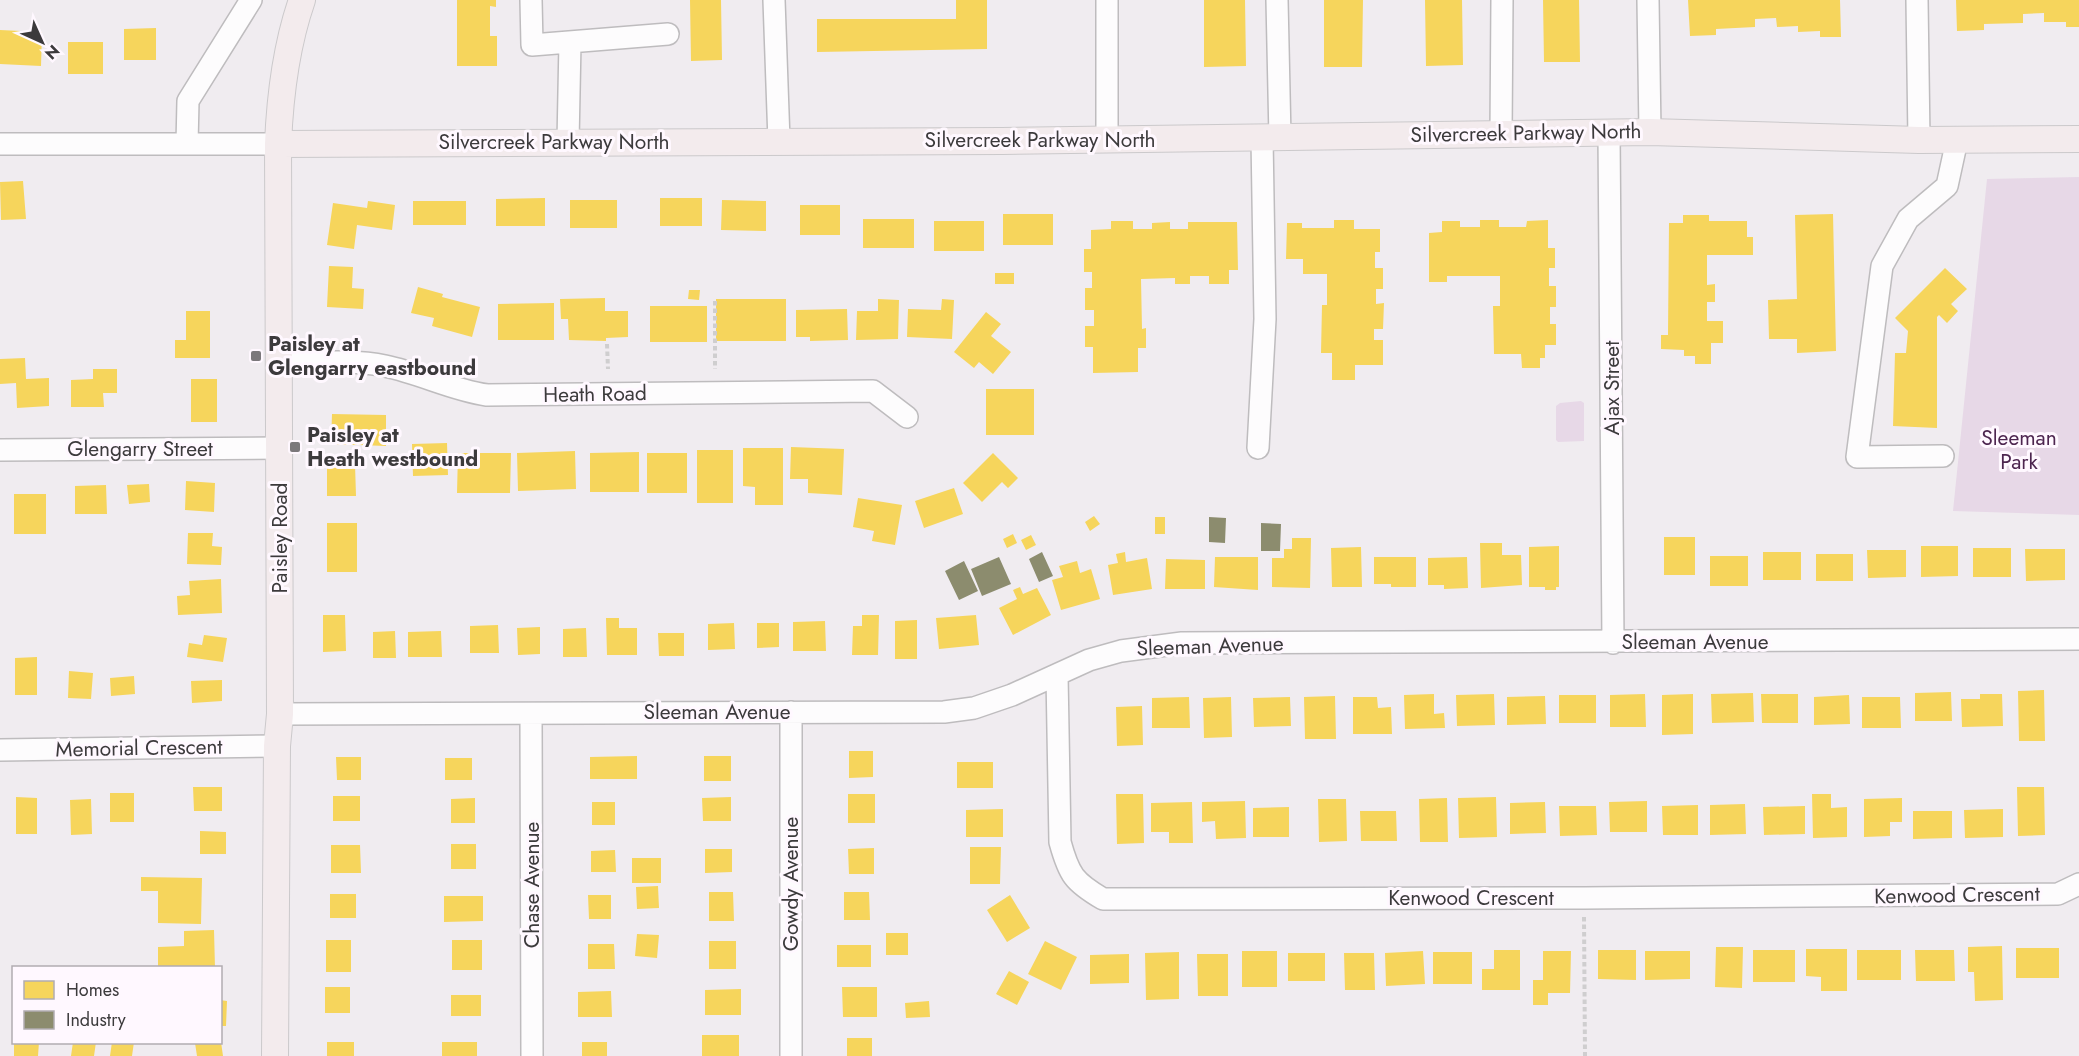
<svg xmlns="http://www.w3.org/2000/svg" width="2079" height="1056" viewBox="0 0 2079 1056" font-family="Jost,sans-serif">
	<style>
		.green { fill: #e7d8e7 }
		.homes { fill: #f6d55c }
		.industry { fill: #8c8c6e }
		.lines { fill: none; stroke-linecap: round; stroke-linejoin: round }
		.minor-casing { stroke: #bebcbe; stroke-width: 24 }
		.major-casing { stroke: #cbc9cb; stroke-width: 28 }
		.path { stroke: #cfcecf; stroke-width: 4; stroke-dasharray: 4.5 3; stroke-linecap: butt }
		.minor { stroke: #fdfcfd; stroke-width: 21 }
		.major { stroke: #f3ebed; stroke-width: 26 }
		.poi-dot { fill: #7b787b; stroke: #fff8ff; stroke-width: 2 }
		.labels { text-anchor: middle; stroke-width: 6; stroke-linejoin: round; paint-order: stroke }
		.street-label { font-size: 21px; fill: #3c3a3c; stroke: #fff8ff }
		.poi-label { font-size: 21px; font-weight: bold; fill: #3c3a3c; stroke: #fff8ff; text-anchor: start }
		.park-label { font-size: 21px; fill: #4d254f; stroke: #fff8ff }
	</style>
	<rect width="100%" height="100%" fill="#f0ecf0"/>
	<!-- green -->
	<path class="green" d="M2079 177V515L1953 511 1987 179Z
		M1581 401 1584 403V441L1558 442 1556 440V406L1560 403Z"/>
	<!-- homes -->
	<path class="homes" d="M457 0H496V7L490 6V36H497V66H457Z
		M690 0H721L722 60 691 61Z
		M956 0H987V49L817 52V19H956Z
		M1204 0H1245L1246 66 1204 67Z
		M1324 0H1363L1362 67H1324Z
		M1425 0H1462L1463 65 1426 66Z
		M1543 0H1579L1580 62H1544Z
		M1688 0H1840L1841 37H1820V31L1798 32V26L1777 27 1776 18 1755 19V27L1716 29V35L1690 36Z
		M1956 0H2079V27H2066V22H2044V13L2023 14V23L1984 24V30L1957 31Z
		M156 28V60H124V29Z
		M0 30 42 32 41 66 0 64Z
		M68 42H103V74H68Z
		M23 181 26 219 1 220 0 182Z
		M545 198V226H496V199Z
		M660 198H702V226H660Z
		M570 200H617V228H570Z
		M722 200 766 201V231L721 230Z
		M368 201 395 205 392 230 357 225 354 249 327 245 333 203 367 208Z
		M413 201H466V225H413Z
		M800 205H840V235H800Z
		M1003 214H1053V245H1003Z
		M1833 214 1836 351 1797 353V339H1769L1768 300 1797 299 1795 215Z
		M1683 215H1709V221H1747V237H1753V255H1707V285L1715 284V302H1707V321H1723V343H1711V364H1695V356H1684V350L1661 349V335H1668L1669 223H1683Z
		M863 219H914V248H863Z
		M1334 220H1354V229H1380V252H1375V268H1383V289H1376V304L1384 303 1383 329H1374V340H1383V365H1355V380H1332V353H1321L1322 305H1327V274H1303V259H1286L1287 223H1302V228H1334Z
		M1480 220H1499V227H1526L1527 221 1548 220V248H1555V268H1549V286H1556V307H1550V324H1556V345H1545V358H1540V368H1522L1521 354H1494L1493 306H1500V276H1447V282H1429V233L1442 232V221H1460V227H1480Z
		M934 221H984V251H934Z
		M1111 221H1133V229H1152V223L1170 222V229H1188V222H1237L1238 270H1229V284H1209V276H1190V284H1175V278L1141 279 1142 329 1146 328V348H1138V372L1093 373V347H1085V326H1094V310H1085V288H1092V272H1084V249H1091V230L1111 229Z
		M329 266 353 267 352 288 364 289 363 309 327 307Z
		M1945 268 1967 289 1951 304 1958 311 1947 323 1939 315 1937 317V428L1893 426 1895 353H1906L1908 331 1895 318Z
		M995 273H1014V284H995Z
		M418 287 443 294 442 297 480 307 472 337 432 326 434 318 411 313Z
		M689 290H700L699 300 688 299Z
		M605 298V311H628V337L606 338V341L569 340 568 319H561L560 299Z
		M716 299H786V341H716Z
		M878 299 899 300 898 339 856 340 857 311H878Z
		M942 299 954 300 952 339 907 337 908 309 941 310Z
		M554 303V340H498V304Z
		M650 306H707V342H650Z
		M847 309 848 340 810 341V337H796V310Z
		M186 311H210V358H175V340H186Z
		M986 312 1001 324 991 336 1011 352 993 374 979 362 974 368 954 352Z
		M25 358 26 379 49 378V406L17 408 16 383 0 384V359Z
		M93 369H117V393H103L104 407H71V380L93 379Z
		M191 379H217V422H191Z
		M986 389H1034V435H986Z
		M332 414 386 415V446L331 444Z
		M447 443 448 475 413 476 412 444Z
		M791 447 844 449 842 495 808 493V479H790Z
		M743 448H783V505H755V487L743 486Z
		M697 450H733V503H697Z
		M575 451 576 489 518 491 517 453Z
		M639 452V492H590V453Z
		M458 453H511L510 493H457Z
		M647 453H687V493H647Z
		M993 453 1018 478 1008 488 1002 482 982 502 963 483Z
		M327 464H355L356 496H327Z
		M186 481 215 483 214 512 185 510Z
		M149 484 150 502 129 504 127 485Z
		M106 485 107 514H75V486Z
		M954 488 963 514 924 528 915 501Z
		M14 494H46V534H14Z
		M858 498 902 505 895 545 872 541 874 531 853 527Z
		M1094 516 1100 524 1090 531 1085 522Z
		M1155 517H1165V534H1155Z
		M327 523H357V572H327Z
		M188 533H213L212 546 222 547 221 565 187 564Z
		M1013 534 1017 543 1007 548 1003 539Z
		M1031 535 1036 545 1026 550 1021 540Z
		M1664 537H1695V575H1664Z
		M1292 538H1311L1310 588 1272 587V558H1284V549H1292Z
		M1480 543H1502V555H1521L1522 585 1481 588Z
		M1559 546V587H1556V590H1545V587H1529V547Z
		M1921 546H1958V576L1921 577Z
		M1361 547 1362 587H1332L1331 548Z
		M1973 548H2011V577H1973Z
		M2025 549H2065V580L2026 581Z
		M1867 550H1906V577L1868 578Z
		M1125 552 1126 562 1147 558 1152 589 1113 595 1108 565 1118 563 1116 554Z
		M1763 552H1801V580H1763Z
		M1816 554H1853V581H1816Z
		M1710 556H1748V586H1710Z
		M1215 557H1258V590L1214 587Z
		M1374 557H1416V587H1391V584H1374Z
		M1467 557 1468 588 1444 589V585H1428V558Z
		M1166 559 1205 560V589H1165Z
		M1077 561 1080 573 1091 569 1100 599 1061 610 1052 580 1063 577 1059 566Z
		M221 579 222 613 178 615 177 596 190 595 189 581Z
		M1020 587 1023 594 1037 588 1051 615 1013 635 999 608 1017 599 1013 590Z
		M323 615H345L346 651 323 652Z
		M862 615H879L878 655H852L853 626H862Z
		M976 615 979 645 939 649 936 618Z
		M606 618H619V628H637V655H607Z
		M917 620V659H895V621Z
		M825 621 826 651H793V622Z
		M734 623 735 649 708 650V624Z
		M757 623H779V647L757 648Z
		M498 625 499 653H470V626Z
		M540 627V654L518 655 517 628Z
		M586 628 587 657H563V629Z
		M395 631 396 658H373V632Z
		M441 631 442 657H408V632Z
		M658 633H684V656H659Z
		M204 635 227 638 223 662 187 657 189 643 202 645Z
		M37 657V695H15V658Z
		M69 671 93 673 91 699 68 698Z
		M134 676 135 694 111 696 110 678Z
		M222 680V701L192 703 191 681Z
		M2044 690 2045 741H2019L2018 691Z
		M1951 692 1952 721H1915V693Z
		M1753 693 1754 722 1712 723 1711 694Z
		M1434 694V714L1444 713 1445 728 1405 729 1404 695Z
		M1494 694 1495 725 1457 726 1456 695Z
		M1645 694 1646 727H1610V695Z
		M1693 694V734L1662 735V695Z
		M1761 694H1798V723H1762Z
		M1980 694H2002L2003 726 1962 727 1961 699H1980Z
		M1559 695H1596V723H1559Z
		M1849 695 1850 724 1814 725V697Z
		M1335 696 1336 739H1305L1304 697Z
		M1545 696 1546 724 1507 725V697Z
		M1189 697 1190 728H1152V698Z
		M1231 697 1232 737 1204 738 1203 698Z
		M1290 697 1291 726 1254 727 1253 698Z
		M1353 697H1377L1378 708 1391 707 1392 734H1353Z
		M1862 697H1900L1901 728H1862Z
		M1142 706 1143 745 1117 746 1116 707Z
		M849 751H873V777L849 778Z
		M637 756V779H590V757Z
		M704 756H731V781H704Z
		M336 757H361V780H337Z
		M445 758H472V780H445Z
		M957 762H993V788H957Z
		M193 787H222V811H194Z
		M2017 787H2044L2045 835 2018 836Z
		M110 793H134V822H110Z
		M848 794H875V823H848Z
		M1116 794H1143L1144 843 1117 844Z
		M1812 794H1831V808L1847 807V837L1813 838Z
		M333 796H360V821H333Z
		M16 797 37 798V834H16Z
		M731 797V821H703L702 798Z
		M1496 797 1497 837 1459 838 1458 798Z
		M475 798V823H451V799Z
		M1447 798 1448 842H1420L1419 799Z
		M1902 798V822H1890V836L1864 837V799Z
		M91 799 92 834 71 835 70 800Z
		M1318 799H1346L1347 841 1319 842Z
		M1245 801 1246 838 1216 839 1215 821 1202 822V802Z
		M1647 801V832H1610L1609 802Z
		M592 802H615V825H592Z
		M1192 802 1193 843H1169V832H1151V803Z
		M1545 802 1546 833 1510 834V803Z
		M1745 804 1746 834 1710 835V805Z
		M1698 805V835H1663L1662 806Z
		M1559 806H1596L1597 835 1560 836Z
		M1805 806V834L1764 835 1763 807Z
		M1289 807V837H1253V808Z
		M1003 809V837H966V810Z
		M2003 809V837L1965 838 1964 810Z
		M1360 811H1396L1397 841H1361Z
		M1913 811H1952V838L1913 839Z
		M200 831 226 832V854H200Z
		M451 844H476V869H451Z
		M331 845H360L361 873H331Z
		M970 847H1001L1000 884H970Z
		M874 848V874H849L848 849Z
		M705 849H732V872L705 873Z
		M615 850 616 872H591V851Z
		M632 858H661V883H632Z
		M141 877 202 878 201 924 158 923V891H141Z
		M658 886 659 908 637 909 636 887Z
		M709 892H733L734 921H709Z
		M844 892H869L870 920H844Z
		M330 894H356V918H330Z
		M588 895H611V919H589Z
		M1010 895 1030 928 1007 942 987 910Z
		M444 896H483V921L444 922Z
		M214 930 215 968H158V947L184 946V931Z
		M886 933H908V955H886Z
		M637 934 659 935 657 958 635 956Z
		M326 940H351V972H326Z
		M452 940H482V970H452Z
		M709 941H736V969H709Z
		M1045 941 1077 957 1061 990 1028 974Z
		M588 944H614L615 969H588Z
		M837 945H871V967H837Z
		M2002 946 2003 1000 1975 1001 1974 972H1968V947Z
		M1716 947H1743L1742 988 1715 987Z
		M2016 948H2059V978H2016Z
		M1806 949H1847V991H1821V977L1806 976Z
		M1494 950H1520V990H1482V969H1494Z
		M1598 950H1636V980L1598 979Z
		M1753 950H1795V982H1753Z
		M1857 950H1901V980H1857Z
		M1915 950H1954L1955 981H1916Z
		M1242 951H1277V987H1242Z
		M1423 951 1425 984 1386 986 1385 953Z
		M1543 951H1571L1570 993H1548V1005H1533V980H1543Z
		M1645 951H1690V979L1645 980Z
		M1179 952V999L1146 1000 1145 953Z
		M1433 952H1472V984H1433Z
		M1288 953H1325V981H1288Z
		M1344 953H1374L1375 990H1345Z
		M1129 954V983L1090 984V955Z
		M1197 954H1228V996H1198Z
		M1009 971 1029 982 1017 1005 996 994Z
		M325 987H350V1013H325Z
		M842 987H877V1017H843Z
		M741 989V1015H705V990Z
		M611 991 612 1017H578V992Z
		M451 995H481V1016H451Z
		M220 1000 227 1001 226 1026H220Z
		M929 1001 930 1017 906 1018 905 1003Z
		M702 1035H739V1056H702Z
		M847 1038H872V1056H847Z
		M14 1042H39L38 1056H14Z
		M73 1042H96L94 1056H71Z
		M112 1042H134L132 1056H110Z
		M221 1042 223 1056H197L195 1043Z
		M327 1042H354V1056H327Z
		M442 1042H477V1056H442Z
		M582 1042H607V1056H582Z"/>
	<!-- industry -->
	<path class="industry" d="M1209 517 1226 518 1225 543 1209 542Z
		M1261 523 1281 524 1280 551H1261Z
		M1042 552 1053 576 1039 582 1029 559Z
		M999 557 1011 584 982 596 971 569Z
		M964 561 978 591 959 600 945 571Z"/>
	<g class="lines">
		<!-- minor casing -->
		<g class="minor-casing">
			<path id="minor" d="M531 0 532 45 668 34
				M774 0 779 141
				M1107 0V140
				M1277 0 1280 138
				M1648 0 1650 132
				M1917 0 1919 140
				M1609 133 1613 643
				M1501 134 1502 0
				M568 142 570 42
				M0 144H278
				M187 144 188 101 251 0
				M278 363C312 363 352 359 385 366 420 373 452 390 487 395L873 391 907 417
				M1258 448 1265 319 1262 138
				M0 450 280 448
				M1943 456 1857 457 1882 266 1908 219 1947 186 1957 140
				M1057 675 1060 842C1069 875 1074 882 1103 899L1584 898 2058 894 2079 884
				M280 714 944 712 974 708 1012 695 1089 660 1121 651 1182 643 2079 639
				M531 714 532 1056
				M0 750 277 746
				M791 1056V712"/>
		</g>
		<!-- major casing -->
		<g class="major-casing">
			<path id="major" d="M278 144 1002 141 1650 132 1919 140 2079 139
				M275 1056 277 746 280 714 278 144C280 95 286 46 302 0"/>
		</g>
		<!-- path -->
		<path class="path" d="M715 301V369
			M607 344 608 369
			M1584 917 1585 1056"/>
		<!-- minor -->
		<use href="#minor" class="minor"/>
		<!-- major -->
		<use href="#major" class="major"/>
	</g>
	<!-- markers -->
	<g class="poi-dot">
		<rect x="250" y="350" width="12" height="12" rx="3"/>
		<rect x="289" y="441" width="12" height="12" rx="3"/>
	</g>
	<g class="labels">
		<!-- street labels -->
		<g class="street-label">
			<text transform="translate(1526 133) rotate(-1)" y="7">Silvercreek Parkway North</text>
			<text x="1040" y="147">Silvercreek Parkway North</text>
			<text x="554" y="149">Silvercreek Parkway North</text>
			<text transform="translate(1612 388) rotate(-90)" y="7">Ajax Street</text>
			<text transform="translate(595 394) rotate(-1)" y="7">Heath Road</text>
			<text x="140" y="456">Glengarry Street</text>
			<text transform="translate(280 538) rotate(-90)" y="7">Paisley Road</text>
			<text x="1695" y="649">Sleeman Avenue</text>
			<text transform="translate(1210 646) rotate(-2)" y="7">Sleeman Avenue</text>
			<text x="717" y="719">Sleeman Avenue</text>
			<text transform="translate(139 748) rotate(-1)" y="7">Memorial Crescent</text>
			<text transform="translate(791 884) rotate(-90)" y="7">Gowdy Avenue</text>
			<text transform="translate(532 885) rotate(-90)" y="7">Chase Avenue</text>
			<text transform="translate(1957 895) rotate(-1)" y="7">Kenwood Crescent</text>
			<text x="1471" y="905">Kenwood Crescent</text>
		</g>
		<!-- poi labels -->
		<g class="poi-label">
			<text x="268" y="351">Paisley at<tspan x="268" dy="24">Glengarry eastbound</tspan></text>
			<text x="307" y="442">Paisley at<tspan x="307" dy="24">Heath westbound</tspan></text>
		</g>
		<!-- park labels -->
		<g class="park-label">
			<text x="2019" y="445">Sleeman<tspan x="2019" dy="24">Park</tspan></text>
		</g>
	</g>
	<!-- legend -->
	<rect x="12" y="966" width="210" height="78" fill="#fff8ff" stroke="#b1acb1" stroke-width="1.5"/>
	<rect x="24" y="981" width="30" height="18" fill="#f6d55c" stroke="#b1acb1" stroke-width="1.5"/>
	<text x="66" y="996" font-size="18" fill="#3c3a3c">Homes</text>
	<rect x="24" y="1011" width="30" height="18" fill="#8c8c6e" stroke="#b1acb1" stroke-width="1.5"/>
	<text x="66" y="1026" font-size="18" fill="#3c3a3c">Industry</text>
	<!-- north arrow -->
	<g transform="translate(42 42) rotate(135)" stroke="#fff8ff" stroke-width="4.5" paint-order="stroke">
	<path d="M0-4.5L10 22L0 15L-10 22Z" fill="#3c3a3c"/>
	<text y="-9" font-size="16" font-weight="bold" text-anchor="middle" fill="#3c3a3c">N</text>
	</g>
</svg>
